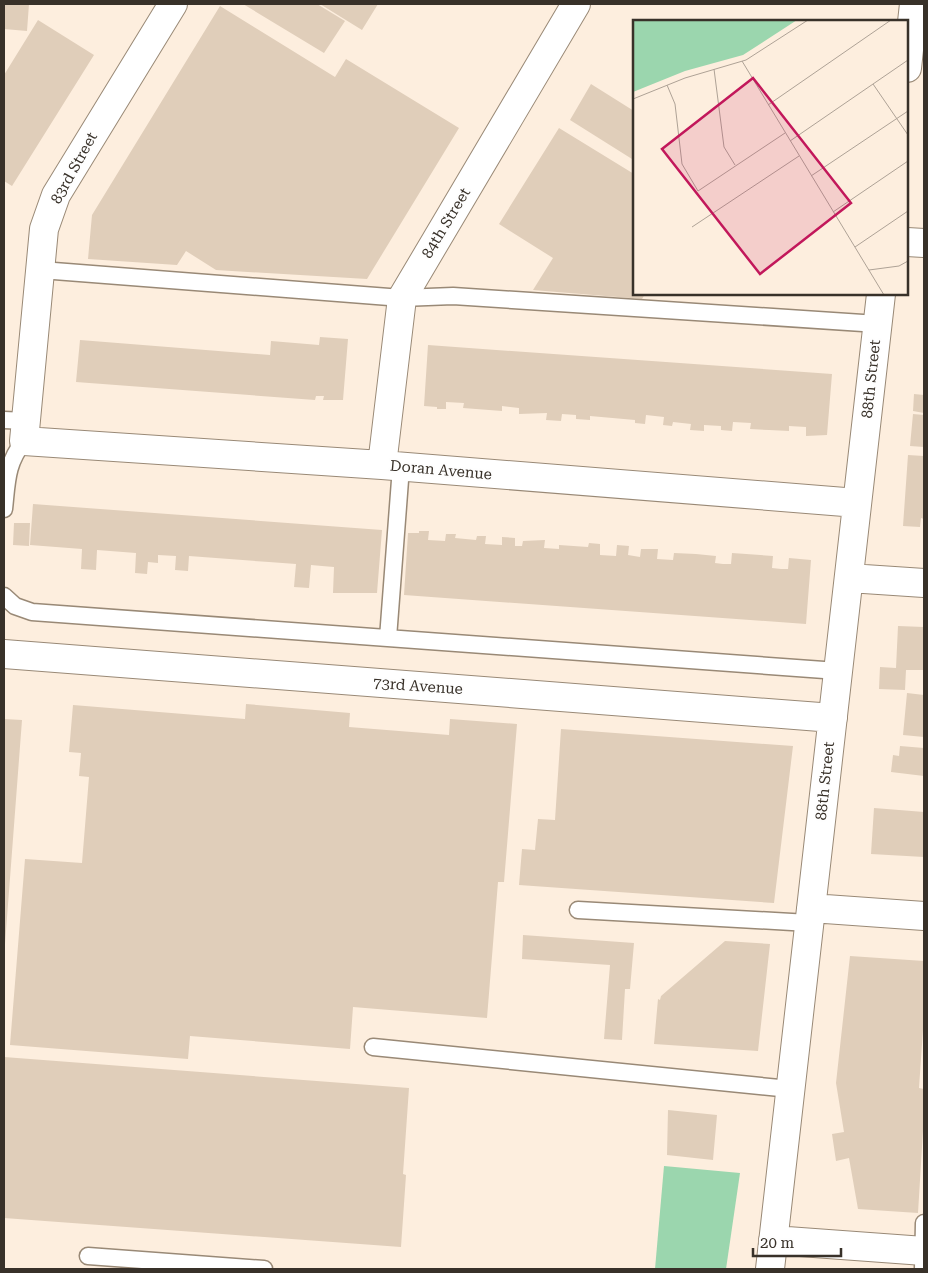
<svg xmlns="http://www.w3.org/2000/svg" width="928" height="1273" viewBox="0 0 928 1273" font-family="'Roboto Serif',serif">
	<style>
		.green { fill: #9bd6ae }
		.building { fill: #e0ceba }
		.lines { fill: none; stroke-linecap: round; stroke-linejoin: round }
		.lane-casing { stroke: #998976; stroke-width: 19 }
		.street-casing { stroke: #998976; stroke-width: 30 }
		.lane { stroke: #fff; stroke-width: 16 }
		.street { stroke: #fff; stroke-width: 28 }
		.labels { text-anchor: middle; stroke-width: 4.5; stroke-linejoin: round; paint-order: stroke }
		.street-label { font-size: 15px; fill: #383129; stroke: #fefefe }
		.inset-road { fill: none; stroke: #aea296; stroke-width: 1 }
		.view { fill: #c2185b; fill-opacity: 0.15; stroke: #c2185b; stroke-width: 2.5 }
		.inset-edge { fill: none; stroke: #383129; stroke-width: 2.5 }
	</style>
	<rect width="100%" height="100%" fill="#fdeede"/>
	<!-- green -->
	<path class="green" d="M664 1166 740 1173 726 1269H655Z"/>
	<!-- building -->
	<path class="building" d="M4 4H29L27 31 4 29Z
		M243 4H317L345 21 324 53Z
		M320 4H378L362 30Z
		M220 6 335 77 346 59 459 128 367 279 216 270 186 251 177 265 88 259 92 215Z
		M38 20 94 55 12 186 4 181V75Z
		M591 84 634 111V156L632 159 570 120Z
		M559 128 634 174V294H645L642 299 533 290 553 258 499 224Z
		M320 337 348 339 343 400H323L324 396H316L315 400 76 382 80 340 270 355 271 341 319 345Z
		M428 345 832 374 827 435 806 436V427L789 426V431L769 430 750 429 751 423 733 422 732 431 721 430V426L704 425V431L690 430 691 424 673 422 672 426 663 425 664 417 646 415 645 424 635 423V420L590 416V420L576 419V415L562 414 561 421 546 420 547 413 519 414V408L502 406V411L463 408 464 403 446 402V409H437V407L424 406Z
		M914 394 924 395V413L913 411Z
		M913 414 924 415V447L910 446Z
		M908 455 924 456V519L921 518 920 527 903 526Z
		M33 504 382 530 377 593H333L334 567 322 566 311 565 309 588 294 587 296 564 269 562 189 556 188 571 175 570 176 556 158 555V563L148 562 147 574 135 573 136 553 97 550 96 570 81 569 82 549 30 545Z
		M14 523H30L29 546 13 545Z
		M419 531H429L428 540 445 541 446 534H456L455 538 476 540 477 536H486L485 544 502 545V537L515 538V546H522L523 541 545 540 544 548 559 549V545L588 547 589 543 600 544V555L616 556 617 545 629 546 628 555 640 557 641 549H658L657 559 673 560 674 553 696 554 716 556 715 563 723 564H731L732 553 773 556 772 568 781 569H788L789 558 811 560 806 624 404 595 408 533H419Z
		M898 626 924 627V670H906L905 690 879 689 880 667 896 668Z
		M907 693 924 695V737L903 735Z
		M246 704 350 713 349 727 449 735 450 719 517 724 504 882H498L487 1018 353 1007 350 1049 190 1036 188 1059 10 1045 25 859 82 863 89 777 79 776 81 753 69 752 73 705 245 719Z
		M4 719 22 720 5 944H4Z
		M561 729 793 746 774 903 519 885 522 849 535 850 538 819 555 820Z
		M900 746 924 748V776L891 772 893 755 899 756Z
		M874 808 924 812V857L871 854Z
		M523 935 634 943 630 989H625L622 1040 604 1039 610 965 522 959Z
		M725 941 770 944 758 1051 654 1044 658 999 660 1000 661 996Z
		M850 956 924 961V1015L919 1088 924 1089V1114L918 1213 858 1209 849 1158 836 1161 832 1134 844 1132 836 1083Z
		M4 1057 409 1088 403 1174 406 1175 401 1247 4 1218Z
		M668 1110 717 1115 713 1160 667 1155Z"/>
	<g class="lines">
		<!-- lane casing -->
		<g class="lane-casing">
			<path id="lane" d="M41 270 402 298 453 296 878 324
				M4 420 26 421
				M4 509C7 482 6 464 24 441
				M4 596 15 606 32 612 838 671
				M388 638 401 467
				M578 910 809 923
				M373 1047 790 1089
				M88 1256 264 1269
				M923 1269 924 1223"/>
		</g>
		<!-- street casing -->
		<g class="street-casing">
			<path id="street" d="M173 4 56 195 44 229 24 441 382 465 857 503
				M907 68 914 4
				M907 242 924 243
				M382 465 402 298 576 4
				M849 578 924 583
				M4 654 833 718
				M811 908 924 916
				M773 1240 924 1251
				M770 1269 881 294"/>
		</g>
		<!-- lane -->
		<use href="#lane" class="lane"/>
		<!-- street -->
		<use href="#street" class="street"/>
	</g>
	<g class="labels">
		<!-- street labels -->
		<g class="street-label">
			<text transform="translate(74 168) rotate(-61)" y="5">83rd Street</text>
			<text transform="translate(446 223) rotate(-59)" y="5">84th Street</text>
			<text transform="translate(871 379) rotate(-84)" y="5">88th Street</text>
			<text transform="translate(441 470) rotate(5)" y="5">Doran Avenue</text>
			<text transform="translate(418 686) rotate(4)" y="5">73rd Avenue</text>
			<text transform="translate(825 781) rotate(-84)" y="5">88th Street</text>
		</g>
	</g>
	<!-- overview -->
	<g transform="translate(633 20)">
		<rect width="275" height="275" fill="#fdeede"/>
		<path d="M0 0H164L110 35 52 51 0 72Z" fill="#9bd6ae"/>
		<path class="inset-road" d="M109 41 251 275M81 49 91 127 102 145M240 64 275 115M34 65 42 84 49 144 65 171 152 113M0 79 52 58 113 40 175 0M135 85 258 0M157 121 275 40M178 156 275 91M200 192 275 141M59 207 166 136M222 227 275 191M236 250 266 246 275 241"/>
		<path class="view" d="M120 58 218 183 127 254 29 129Z"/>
		<rect width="275" height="275" class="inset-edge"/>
	</g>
	<!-- border -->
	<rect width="928" height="1273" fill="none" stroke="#383129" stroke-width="10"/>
	<!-- scale -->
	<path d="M753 1248v8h88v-8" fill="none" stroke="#383129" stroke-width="2.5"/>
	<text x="760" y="1248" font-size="15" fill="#383129" stroke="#fefefe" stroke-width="4" paint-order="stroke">20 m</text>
</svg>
